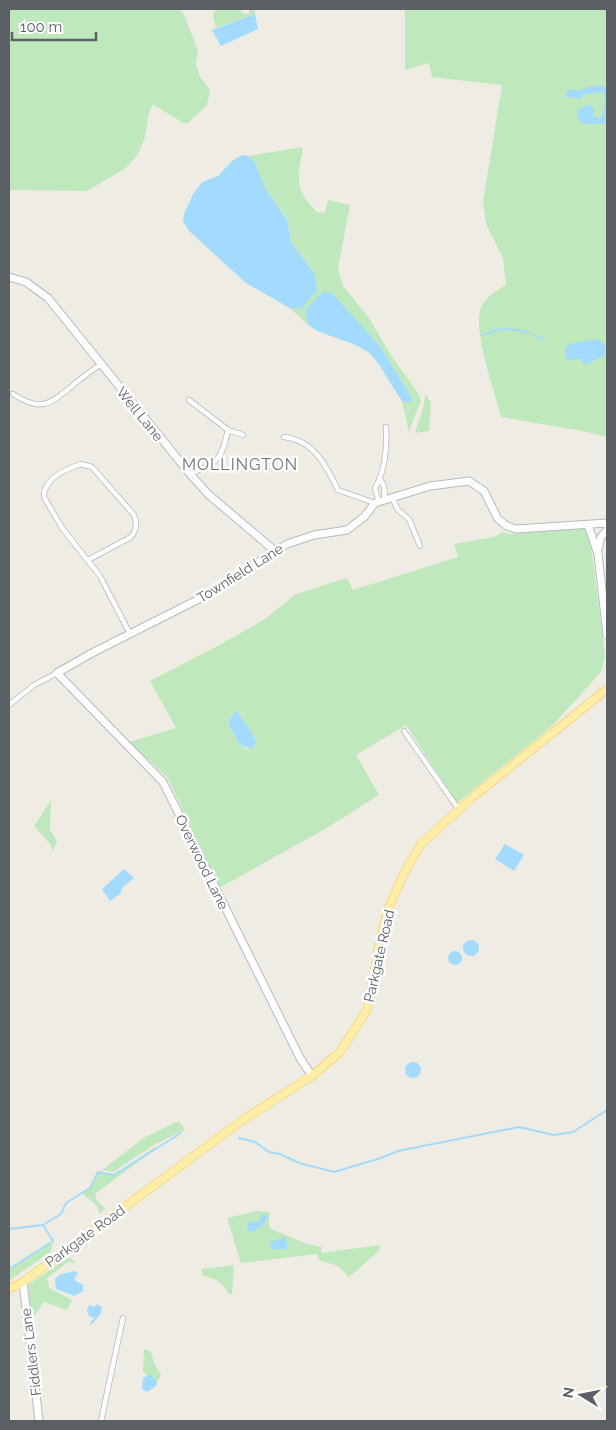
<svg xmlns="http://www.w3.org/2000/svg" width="616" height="1430" viewBox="0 0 616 1430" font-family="Raleway,sans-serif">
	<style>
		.green { fill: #bfe9bd; fill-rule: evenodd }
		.water { fill: #a3dbff }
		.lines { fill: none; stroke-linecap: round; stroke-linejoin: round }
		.stream { stroke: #a3dbff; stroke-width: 2 }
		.street-casing { stroke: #b5b9be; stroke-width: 6 }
		.secondary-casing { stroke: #b6bac0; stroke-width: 9 }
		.primary-casing { stroke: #fec44d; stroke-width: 9 }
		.street { stroke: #fff; stroke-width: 4.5 }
		.secondary { stroke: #fff; stroke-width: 7 }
		.primary { stroke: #ffeda8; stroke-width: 8 }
		.labels { text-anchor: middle; stroke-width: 5; stroke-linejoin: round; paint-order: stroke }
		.street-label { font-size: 14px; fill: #5b6065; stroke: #fff }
		.quarter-label { font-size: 16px; letter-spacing: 1px; fill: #6c7277; stroke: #fff }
	</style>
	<rect width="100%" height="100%" fill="#efece3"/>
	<!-- green -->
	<path class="green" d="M9 9H179L184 15 198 50 196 64 200 77 210 90 207 105 188 123H183L153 104 149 113 145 137 138 154 126 168 87 191 9 190Z
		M216 9H240L242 13 249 14 250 9H254L255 14 216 28 213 16Z
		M405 9H607V437L583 431 501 417C495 392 472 330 481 308 486 296 496 291 506 285L503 258 486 224 483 202 502 85 432 77 429 63 405 70Z
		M303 147C298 178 293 189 317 212L325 213 328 200 350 205 338 268 343 286 369 318 392 357 418 393 421 400 409 432 402 401 408 403 411 397 380 346 333 294 306 309 307 324 291 309 302 308 314 273 291 242 287 218 265 188 255 164 248 156Z
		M425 394 431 402 429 431 415 433 424 405Z
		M579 528 584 529 590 537 605 656 601 672 551 727 457 803 406 725 356 755 379 795 325 829 219 888 168 778 129 742 176 728 150 681 216 647 265 619 296 594 347 578 353 590 458 557 454 544 494 537 503 532 510 534ZM232 715 250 729 251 749H247L236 740 228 722Z
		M51 800 50 830 57 841 53 851 50 844 34 826Z
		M179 1121 185 1130 155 1144 113 1172 102 1170 145 1137Z
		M155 1147 157 1148 96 1193V1199L105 1208 100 1214 97 1206 82 1193 90 1188 98 1172 114 1175Z
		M257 1211 269 1212V1228L307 1244 322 1247 321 1253 380 1245 379 1251 349 1277 338 1266 319 1260 317 1254 241 1263 227 1218Z
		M53 1241 51 1251 9 1281V1269Z
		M69 1257 76 1263 68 1262 47 1278 49 1288 72 1300 67 1310 44 1302 32 1319 28 1285Z
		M234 1265 232 1294H229C222 1282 216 1278 203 1276L201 1269Z
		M144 1349 151 1352 154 1363 161 1375 157 1382 150 1374 147 1376 143 1371Z"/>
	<!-- water -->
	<path class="water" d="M255 14 258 29 221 46 212 30Z
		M589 86H607V119L604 124H584L577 118V112L586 105H591L594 109 593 116 601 118 605 106 604 94 600 92 582 95 581 99 566 97 567 90H581Z
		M242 155 248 156 255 163 265 188 287 219 291 242 314 273 317 290 302 308 291 309 246 283 189 231 183 221 184 214 193 194 202 182 218 176 232 161Z
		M324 291 333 294 380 346 411 397V401L408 403 402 401C394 390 377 358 368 352 349 339 323 337 307 324L306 309Z
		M597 339 605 345 606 355 585 365 580 359 567 360 565 348 569 344Z
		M235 712H238C243 724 253 730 256 743L251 749 239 744 229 726V720Z
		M505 844 524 855 514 871 495 859Z
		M124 869 134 878 122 888 121 893 110 901 102 889Z
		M463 948a8 8 0 1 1 16 0a8 8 0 1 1-16 0Z
		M448 958a7 7 0 1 1 14 0a7 7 0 1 1-14 0Z
		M405 1070a8 8 0 1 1 16 0a8 8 0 1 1-16 0Z
		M262 1214 267 1216 266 1222 255 1231 248 1232 247 1225 250 1222 259 1221Z
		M286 1237 287 1249H271L270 1242Z
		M75 1271 78 1273 74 1280 83 1285V1291L74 1296 56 1289 55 1279 61 1274Z
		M96 1304 102 1307 100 1315 91 1325 90 1323 94 1318 89 1316 87 1310 89 1305 95 1307Z
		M150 1374 157 1382 156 1386 147 1392 142 1389 143 1378Z"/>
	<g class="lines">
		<!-- stream -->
		<path class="stream" d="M482 335C497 328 514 328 529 333
			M534 335 541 339 545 338
			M239 1138 255 1142 269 1152 280 1154 299 1163 334 1172 381 1158 398 1151 519 1127 554 1135 573 1132 607 1110
			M9 1229 43 1225 61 1214 66 1203 90 1188 98 1172 114 1175 181 1133
			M9 1269 53 1241 43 1225"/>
		<!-- street casing -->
		<g class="street-casing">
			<path id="street" d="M13 394C40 412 49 405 72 386 81 378 91 371 101 364
				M189 400 228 430
				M284 437C314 440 327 467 338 490L375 503
				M190 474C219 461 221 461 228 430L243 435
				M380 479 384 486 385 500
				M393 499 398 510 409 519 420 546
				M379 502 375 488C385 471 387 447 386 427
				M88 560 131 537C137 529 137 523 134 515L92 467 81 464C66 469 43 479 44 497L62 528 100 576 130 634
				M9 705 34 685 57 673
				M404 731 459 810
				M101 1421 123 1318"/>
		</g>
		<!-- secondary casing -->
		<g class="secondary-casing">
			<path id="secondary" d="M9 277 26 282 48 298 190 474 208 494 275 551
				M588 525 598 554 607 635
				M598 549 601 537 607 530
				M312 1076 300 1058 163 782 57 673 92 653 199 599 287 544 314 535 347 530 364 517 375 503 430 486 469 481 484 491 498 519 507 526 516 529 607 523
				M23 1282 39 1421"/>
		</g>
		<!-- primary casing -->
		<g class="primary-casing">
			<path id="primary" d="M9 1289 23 1282 244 1119 312 1076 340 1052 367 1010 381 935 389 907 404 873 421 844 473 797 607 689"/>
		</g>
		<!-- street -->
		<use href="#street" class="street"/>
		<!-- secondary -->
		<use href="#secondary" class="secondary"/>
		<!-- primary -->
		<use href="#primary" class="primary"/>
	</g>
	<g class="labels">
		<!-- street labels -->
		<g class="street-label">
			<text transform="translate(140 414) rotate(51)" y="5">Well Lane</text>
			<text transform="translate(240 573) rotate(-32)" y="5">Townfield Lane</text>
			<text transform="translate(202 862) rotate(64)" y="5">Overwood Lane</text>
			<text transform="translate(379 956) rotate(-77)" y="5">Parkgate Road</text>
			<text transform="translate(85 1236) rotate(-36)" y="5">Parkgate Road</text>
			<text transform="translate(31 1352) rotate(-97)" y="5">Fiddlers Lane</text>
		</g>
		<!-- quarter labels -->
		<g class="quarter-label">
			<text x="240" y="470">MOLLINGTON</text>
		</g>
	</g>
	<!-- border -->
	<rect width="616" height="1430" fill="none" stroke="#5b6065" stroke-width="20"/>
	<!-- north arrow -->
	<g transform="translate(581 1395) rotate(280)" stroke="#ffffff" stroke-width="4" paint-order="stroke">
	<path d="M0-4L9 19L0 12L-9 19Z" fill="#5b6065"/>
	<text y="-8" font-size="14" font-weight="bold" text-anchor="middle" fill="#5b6065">N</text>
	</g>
	<!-- scale -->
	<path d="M12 32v8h84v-8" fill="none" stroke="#5b6065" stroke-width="2.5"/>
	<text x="20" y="32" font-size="15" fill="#5b6065" stroke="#ffffff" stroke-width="4" paint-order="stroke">100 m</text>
</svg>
